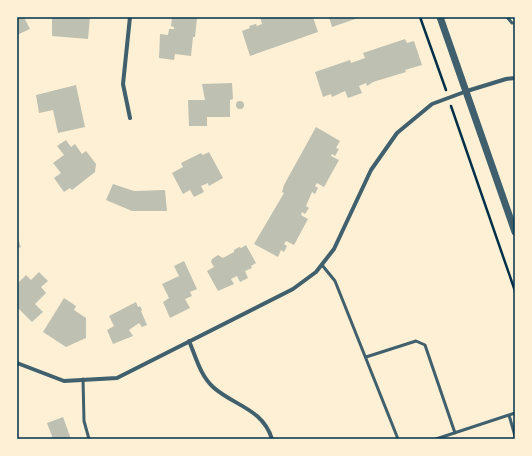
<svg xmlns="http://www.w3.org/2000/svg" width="532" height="456" viewBox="0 0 532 456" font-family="'Fira Sans',sans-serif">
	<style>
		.building { fill: #bec0b2 }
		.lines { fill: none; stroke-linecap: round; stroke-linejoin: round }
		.path { stroke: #003049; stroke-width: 2.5 }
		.service { stroke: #3f606c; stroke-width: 3 }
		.minor { stroke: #3f606c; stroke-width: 4 }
		.tertiary { stroke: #3f606c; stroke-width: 7 }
		.neatline { fill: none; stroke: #003049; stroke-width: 1.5 }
	</style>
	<rect width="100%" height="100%" fill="#fdf0d5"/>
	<!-- building -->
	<path class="building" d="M17 17H24L30 29 17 35Z
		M52 17H90L88 39 52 36Z
		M172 17 197 18 195 37H193L191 56 175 54 174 60 159 58 160 34 168 35 169 29H174V27L171 26Z
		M260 17H313L318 32 250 56 242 31 250 28 249 26 256 24 257 26 262 24Z
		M329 17H361L332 27Z
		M405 39 407 43 414 41 422 65 405 70 406 72 373 82 367 86 366 83 359 86 362 93 348 98 345 91 332 97 331 94 323 97 315 72 350 60 351 63 365 58 363 53Z
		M232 83 233 99 230 100V117H207V126H189L188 100H205L202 84Z
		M76 85 85 127 58 133 53 110 39 113 36 95Z
		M236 105a4 4 0 1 1 8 0a4 4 0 1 1-8 0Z
		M316 127 340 141 336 148 339 149 335 156 332 154 331 156 339 160 324 187 317 183 315 186 318 188 315 194 312 192 306 206 309 208 305 214 302 212 301 215 308 219 294 245 286 241 284 244 287 246 284 252 281 250 278 257 254 244 284 193 282 192 284 185Z
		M66 140 71 147 75 144 82 154 86 151 96 164 95 172 72 190 70 188 64 192 54 178 61 173 53 163 64 155 57 146Z
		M209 152 223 178 209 186 208 183 201 186 204 192 194 197 190 190 183 194 172 173 183 167 181 163 201 153 203 155Z
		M113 184 134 191 165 190 167 211H132L106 200Z
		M17 236 21 247 17 249Z
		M246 245 256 263 251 266 252 268 245 271 248 278 240 282 237 276 231 279 234 284 218 291 207 271 214 267 211 262 212 259 218 255 223 258 234 252V250L239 247 241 248Z
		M184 261 197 289 190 292 192 296 185 299 190 308 170 318 163 302 169 298 162 284 179 276 174 266Z
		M39 272 48 281 41 287 46 293 35 304 43 312 32 322 17 307V284L26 275 31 280Z
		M64 298 76 306 74 310 86 318V338L66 347 43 332Z
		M136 302 138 307 140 306 142 310 141 311 147 325 142 327 139 323 129 330 133 336 113 344 107 330 114 326 109 316Z
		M63 417 71 439H53L47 423Z"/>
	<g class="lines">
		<!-- path -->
		<path class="path" d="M420 17 446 90
			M451 106 515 291"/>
		<!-- service -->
		<path class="service" d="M507 17 512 23
			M322 265 335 281 398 439
			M366 357 416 341 425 345 455 433
			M83 379 84 421 89 439
			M509 415 515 436
			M436 439 515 413"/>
		<!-- minor -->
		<path class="minor" d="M130 17 123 84 130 118
			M189 341C196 357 200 375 213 387 234 406 262 408 272 439
			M17 363 64 381 117 378 293 289 316 272 334 249 371 170 397 133 432 104 467 91 506 79 515 78"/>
		<!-- tertiary -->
		<path class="tertiary" d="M440 17 515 232"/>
	</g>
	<!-- border -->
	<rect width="532" height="456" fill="none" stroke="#fdf0d5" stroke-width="36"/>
	<rect x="18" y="18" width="496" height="420" class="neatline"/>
</svg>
